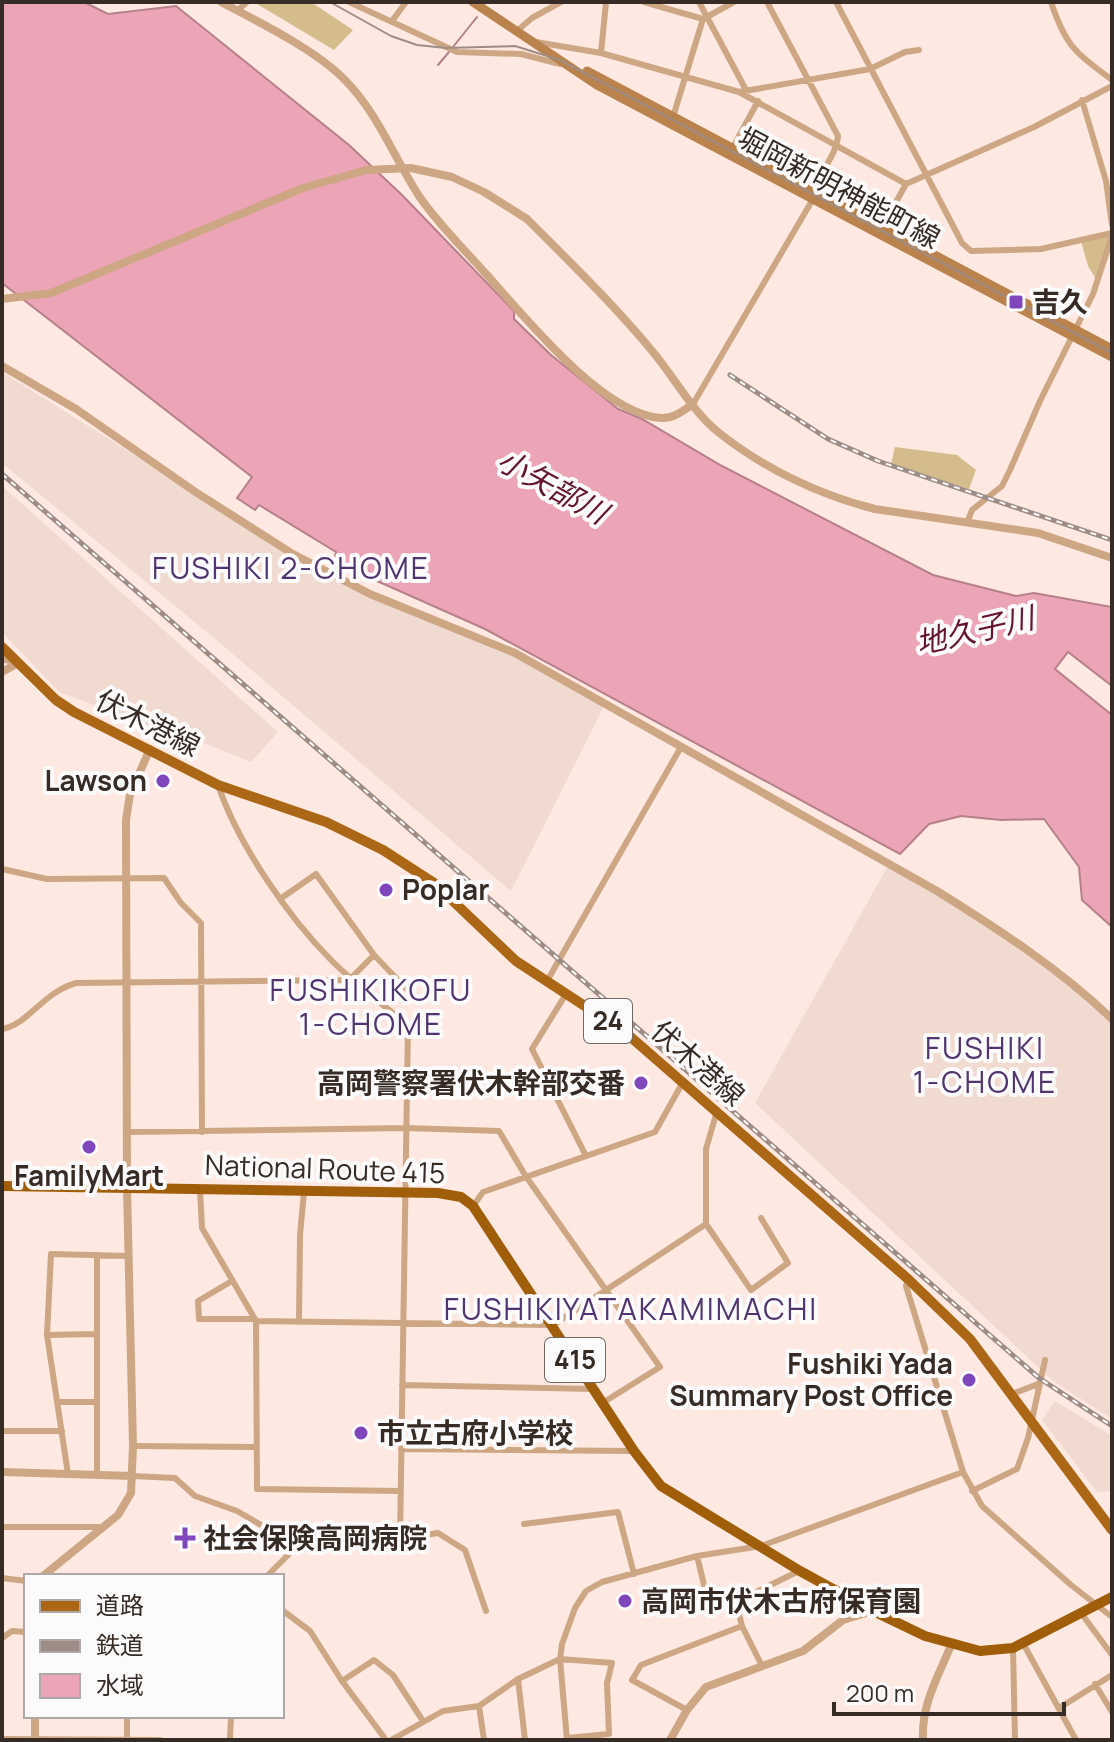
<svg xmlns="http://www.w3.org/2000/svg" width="1114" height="1742" viewBox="0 0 1114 1742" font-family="Manrope,'Noto Sans JP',sans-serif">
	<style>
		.built { fill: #f1dad0 }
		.green { fill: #d4bc8d }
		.water { fill: #eba5b6; stroke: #b5808a; stroke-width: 2 }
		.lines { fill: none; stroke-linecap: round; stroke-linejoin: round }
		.stream { stroke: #b5808a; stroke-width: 2 }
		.minor { stroke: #cda684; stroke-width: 6 }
		.tertiary { stroke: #cda684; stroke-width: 8 }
		.secondary { stroke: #ba824c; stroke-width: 9 }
		.primary { stroke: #ab6716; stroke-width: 10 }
		.trunk { stroke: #a05e0b; stroke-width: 10 }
		.tram { stroke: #9d8d86; stroke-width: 2 }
		.rail-casing { stroke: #9d8d86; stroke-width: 5 }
		.rail { stroke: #fbfbfb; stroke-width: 2; stroke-dasharray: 6; stroke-linecap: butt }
		.tertiary-bridge { stroke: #cda684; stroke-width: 8 }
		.poi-dot { fill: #8046bc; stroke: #fbfbfb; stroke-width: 3 }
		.labels { text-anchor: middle; stroke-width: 8; stroke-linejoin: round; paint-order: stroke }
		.shield { fill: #fbfbfb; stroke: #726965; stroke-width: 2 }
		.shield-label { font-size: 26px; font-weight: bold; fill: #372b25 }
		.street-label { font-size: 28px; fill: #372b25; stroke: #fbfbfb }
		.poi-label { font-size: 28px; font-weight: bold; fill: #372b25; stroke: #fbfbfb; text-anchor: start }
		.water-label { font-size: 30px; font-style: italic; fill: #651532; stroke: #fbfbfb }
		.neighbourhood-label { font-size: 30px; letter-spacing: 2px; fill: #503570; stroke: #fbfbfb }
	</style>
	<rect width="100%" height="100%" fill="#fde9e1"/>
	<!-- built -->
	<path class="built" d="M2 372 293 554 370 594 515 653 605 704 511 891 220 643 2 463Z
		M2 486 278 732 251 762 168 728 162 741 121 715 59 692 2 632Z
		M889 864 984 920 1112 1019V1419L1053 1381 755 1103Z
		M1055 1401 1112 1436V1491L1097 1492 1042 1420Z"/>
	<!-- green -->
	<path class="green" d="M258 2H311L353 30 334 50 257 4Z
		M1112 233 1097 281 1088 266 1081 241Z
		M895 447 957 455 976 470 969 489 891 464Z"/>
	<!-- water -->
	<path class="water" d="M2 2H84L108 14 176 6 349 145 402 195 514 311V319L551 355 618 409 642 419 722 466 933 575 1016 596 1034 593 1112 607V686L1068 652 1055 669 1112 715V927L1082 900 1079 867 1044 819 1001 820 961 816 929 824 900 854 485 629 334 562 336 552 259 505 255 510 237 498 252 477 2 283Z"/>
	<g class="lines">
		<!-- stream -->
		<path class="stream" d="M453 47 477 17
			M438 65 449 52"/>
		<!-- minor -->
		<path class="minor" d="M349 2 457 52 521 54 560 64
			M644 2 703 19 734 2
			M699 2 746 90
			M836 2 962 243 971 251 1041 249 1112 233
			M1051 2C1066 47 1075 52 1112 80
			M237 11 247 2
			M392 21 406 2
			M517 31 532 18 561 2
			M536 42 601 53 739 92 906 184
			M601 53 606 2
			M739 92 870 69 905 52 919 50
			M1082 100 1106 181 1112 225
			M673 117 703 19
			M731 151 758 101
			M881 229 906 184 1034 127 1112 86
			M693 404 813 199C814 176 836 159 838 136L767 2
			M967 523 972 510 1002 486 1010 470 1040 401 1093 294 1112 236
			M2 659 14 662
			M218 785C238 844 288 917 332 961 355 984 382 1004 408 1025L400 1539
			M2 869 47 879 164 878 181 903 201 923 202 1132
			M280 899 316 874 374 955 418 1001
			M350 979 374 955
			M547 981 681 747
			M566 994 532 1049 586 1156
			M2 1029C28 1025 43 992 76 983L352 980
			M717 1111 706 1149V1224L751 1290 788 1263 761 1218
			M129 1132 406 1128 499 1131 525 1175 660 1367 604 1402
			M200 1189 202 1228 256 1321 257 1489 401 1491
			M473 1206 483 1192 655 1132 683 1082
			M908 1279 906 1286 963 1472 982 1506 1071 1585 1112 1617
			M232 1281 198 1301 199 1319H255
			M256 1321 553 1325 706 1224
			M299 1322 300 1235 304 1192
			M47 1335 96 1334
			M402 1385 594 1389
			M1012 1394 1038 1384
			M57 1402H97
			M2 1431H62
			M133 1446 255 1447
			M401 1449 634 1451
			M68 1474 47 1335 51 1254 129 1256
			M97 1475V1255
			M132 1476 175 1478 195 1496 237 1511 297 1546
			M972 1491 1017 1469 1028 1438 1045 1360
			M524 1524 618 1512 634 1574
			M2 1527H102
			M697 1556 707 1597 742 1599 799 1571
			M267 1576 297 1546 322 1538 400 1539 438 1533 465 1550 486 1611
			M2 1578 26 1581
			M735 1598 742 1626 762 1666
			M282 1610 310 1631 342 1681 386 1740
			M1081 1613 1112 1655
			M2 1638 12 1631 26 1632
			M1024 1645 1076 1740
			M1013 1648 1015 1740
			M518 1679 525 1740
			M342 1681 374 1660 393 1675 423 1721
			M1095 1684 1112 1712
			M479 1706 484 1740
			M1059 1708 1112 1675
			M687 1710 632 1680 641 1665 742 1626
			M2 1739 160 1740
			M127 1740V1716
			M230 1740 231 1716
			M391 1740 443 1711 479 1706 518 1679 560 1659 612 1663 607 1683 609 1734 567 1738
			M567 1740 560 1659 562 1644 575 1608 586 1591 602 1582 697 1556 761 1546 963 1472"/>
		<!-- tertiary -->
		<path class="tertiary" d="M221 2C259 22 314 49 344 79 378 113 393 156 419 196 438 224 464 249 486 274 524 316 602 414 661 418 673 419 683 411 693 404
			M527 219C570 262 614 305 653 352 674 377 692 411 718 432 763 468 819 495 875 509L1038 533 1112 558
			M2 366 76 409 194 491 293 554 370 594 515 653 937 891C998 929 1060 969 1112 1019
			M2 672 18 663
			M2 1472 132 1476
			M43 1576 118 1515 131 1493 133 1446 127 1188 126 820 130 794 150 749
			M35 1739V1716
			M670 1740 687 1710 706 1687 803 1651 843 1620 873 1611
			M923 1740C921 1704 939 1675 952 1643"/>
		<!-- secondary -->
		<path class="secondary" d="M473 2 597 85 1112 357
			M587 71 1112 349"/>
		<!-- primary -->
		<path class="primary" d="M2 647 56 700 74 712 218 785 326 822 383 850 434 883 516 961 626 1033 908 1279 970 1339 1112 1530"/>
		<!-- trunk -->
		<path class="trunk" d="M2 1186 438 1193 461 1197 473 1206 634 1451 661 1486 800 1571 873 1611 925 1636 980 1651 1013 1648 1112 1597"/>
		<!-- tram -->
		<path class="tram" d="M330 2 391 36 417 45 446 48 515 46 560 60 1112 353"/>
		<!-- rail casing -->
		<g class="rail-casing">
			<path id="rail" d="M730 375 828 439 878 461 1112 540
				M2 474 1039 1378 1112 1426"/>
		</g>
		<!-- rail -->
		<use href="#rail" class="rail"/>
		<!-- tertiary-bridge -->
		<path class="tertiary-bridge" d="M2 299 51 293 303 188 366 170 411 168 452 177 484 192 527 219"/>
	</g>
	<!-- markers -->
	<g class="poi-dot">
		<rect x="1008" y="294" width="16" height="16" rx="4"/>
		<circle cx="163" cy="781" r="8"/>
		<circle cx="386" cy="890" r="8"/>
		<circle cx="641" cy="1083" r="8"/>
		<circle cx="89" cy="1147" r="8"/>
		<circle cx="969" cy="1380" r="8"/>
		<circle cx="361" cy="1433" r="8"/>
		<path d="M181 1526h8v8h8v8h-8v8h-8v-8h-8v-8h8z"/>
		<circle cx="625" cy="1601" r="8"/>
	</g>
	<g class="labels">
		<!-- shield labels -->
		<g class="shield">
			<rect x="584" y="999" width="48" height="44" rx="6"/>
			<rect x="545" y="1338" width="60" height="44" rx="6"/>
		</g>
		<g class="shield-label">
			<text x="608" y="1030">24</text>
			<text x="575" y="1369">415</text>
		</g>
		<!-- street labels -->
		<g class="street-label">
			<text transform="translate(839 188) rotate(28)" y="10">堀岡新明神能町線</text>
			<text transform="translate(148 723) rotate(27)" y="10">伏木港線</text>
			<text transform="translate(698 1063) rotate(41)" y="10">伏木港線</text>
			<text transform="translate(325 1169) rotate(2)" y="10">National Route 415</text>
		</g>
		<!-- poi labels -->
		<g class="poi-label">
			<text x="1032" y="312">吉久</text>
			<text x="147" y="791" text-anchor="end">Lawson</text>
			<text x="402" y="900">Poplar</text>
			<text x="625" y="1093" text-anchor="end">高岡警察署伏木幹部交番</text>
			<text x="89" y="1186" text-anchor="middle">FamilyMart</text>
			<text x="953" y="1374" text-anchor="end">Fushiki Yada<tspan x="953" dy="32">Summary Post Office</tspan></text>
			<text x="377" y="1443">市立古府小学校</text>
			<text x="203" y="1548">社会保険高岡病院</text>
			<text x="641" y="1611">高岡市伏木古府保育園</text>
		</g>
		<!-- water labels -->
		<g class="water-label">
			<text transform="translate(552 487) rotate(29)" y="10">小矢部川</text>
			<text transform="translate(975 631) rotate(-13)" y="10">地久子川</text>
		</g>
		<!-- neighbourhood labels -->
		<g class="neighbourhood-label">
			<text x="291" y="579">FUSHIKI 2-CHOME</text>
			<text x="371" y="1001">FUSHIKIKOFU<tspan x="371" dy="34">1-CHOME</tspan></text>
			<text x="985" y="1059">FUSHIKI<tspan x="985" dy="34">1-CHOME</tspan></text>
			<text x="631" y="1320">FUSHIKIYATAKAMIMACHI</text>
		</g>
	</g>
	<!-- border -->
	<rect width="1114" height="1742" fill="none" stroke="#372b25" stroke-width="8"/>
	<!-- legend -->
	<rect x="24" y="1574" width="260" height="144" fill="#fbfbfb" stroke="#ada8a5" stroke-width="2"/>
	<rect x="40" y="1600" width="40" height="12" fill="#ab6716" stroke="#ada8a5" stroke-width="2"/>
	<text x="96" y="1614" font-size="24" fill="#372b25">道路</text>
	<rect x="40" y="1640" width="40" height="12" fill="#9d8d86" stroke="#ada8a5" stroke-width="2"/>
	<text x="96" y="1654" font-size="24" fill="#372b25">鉄道</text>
	<rect x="40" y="1674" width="40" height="24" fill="#eba5b6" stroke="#ada8a5" stroke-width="2"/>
	<text x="96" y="1694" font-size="24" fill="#372b25">水域</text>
	<!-- scale -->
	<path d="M834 1702v12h230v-12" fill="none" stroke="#372b25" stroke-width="4"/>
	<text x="846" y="1702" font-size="24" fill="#372b25" stroke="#fbfbfb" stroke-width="6" paint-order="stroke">200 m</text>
</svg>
